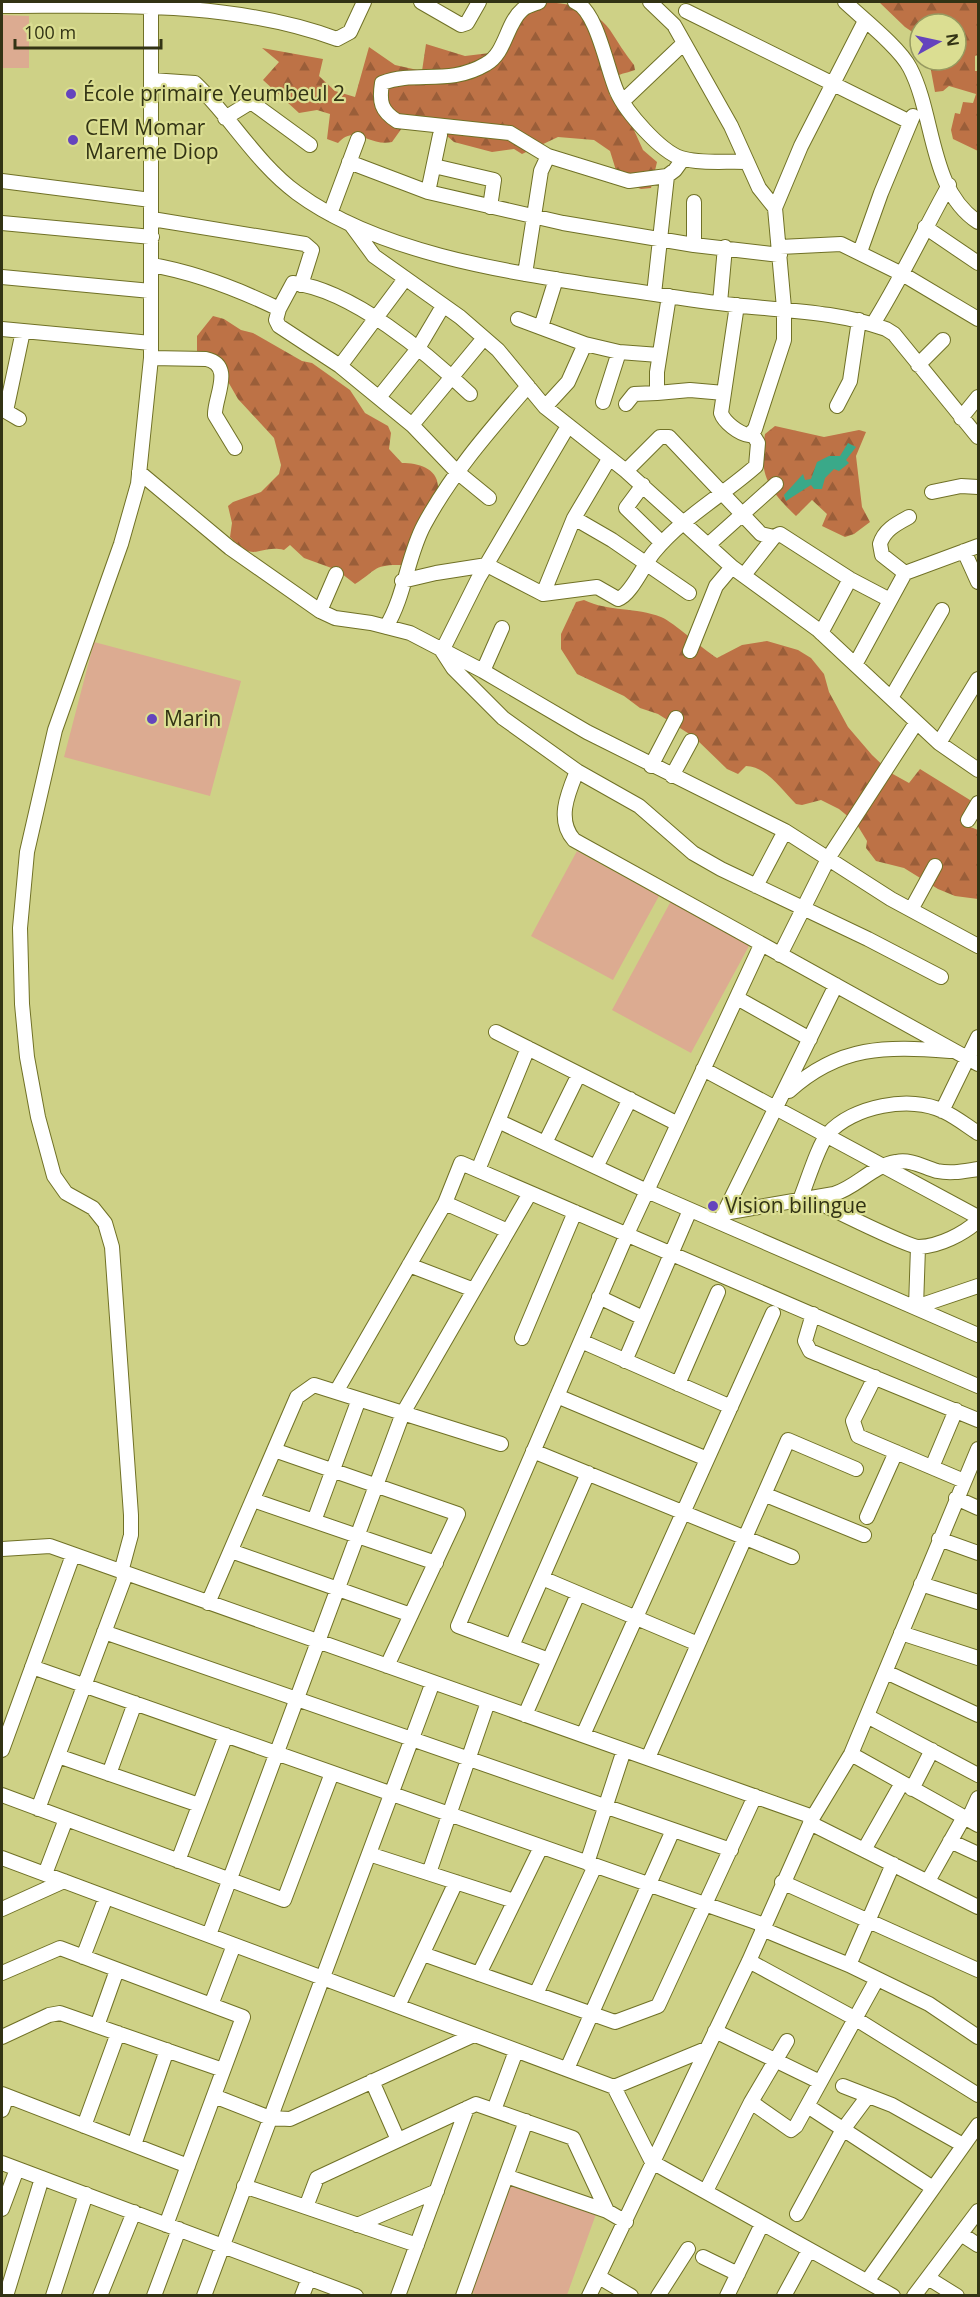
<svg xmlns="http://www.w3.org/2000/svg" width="980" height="2297" viewBox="0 0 980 2297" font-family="'Open Sans',sans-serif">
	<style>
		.grass { fill: #dcab91 }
		.forest { fill: url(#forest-firs) }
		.water { fill: #3aa989 }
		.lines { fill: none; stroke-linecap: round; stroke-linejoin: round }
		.minor-casing { stroke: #707126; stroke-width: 16 }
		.minor { stroke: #fff; stroke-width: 14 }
		.poi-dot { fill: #6444bd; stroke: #dbde92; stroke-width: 2 }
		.labels { text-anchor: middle; stroke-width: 4.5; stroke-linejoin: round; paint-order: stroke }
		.poi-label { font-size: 21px; fill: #323314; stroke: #dbde92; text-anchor: start }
	</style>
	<defs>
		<pattern id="forest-firs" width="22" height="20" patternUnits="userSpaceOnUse" patternTransform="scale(1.5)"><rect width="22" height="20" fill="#bd7246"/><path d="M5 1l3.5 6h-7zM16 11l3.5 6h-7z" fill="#9a5e39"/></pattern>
	</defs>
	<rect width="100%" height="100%" fill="#ced186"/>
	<!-- grass -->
	<path class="grass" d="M2 15 29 16V68H2Z
		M94 642 241 681 210 796 64 757Z
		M577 851 659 896 613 980 531 936Z
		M671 901 750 944 691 1053 612 1010Z
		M510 2183 596 2214 567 2295 481 2296 470 2292Z"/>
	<!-- forest -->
	<path class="forest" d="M520 2C553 2 588 0 610 30 618 42 625 54 634 65L635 70C622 75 614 73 607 86L610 96 629 119 643 150 657 162 651 188 641 189 619 180 610 151 594 140 558 137 522 154 514 149 492 152 454 142 439 129 402 128 392 142C368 147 356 123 338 143L327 139 330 114 317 110 299 113 263 80 279 62 262 48 323 59 319 76 335 91 355 97 369 47 395 65 422 71 426 44 465 56 490 53Z
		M879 2H978V55L975 56V71H978V151L953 139 951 130 955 113 960 114 963 102 973 103 976 94 949 86 943 91 935 92 929 60H956V24H920V37L905 27Z
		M213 316 224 319 241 330 253 333 302 361 312 363 350 390 365 413 388 426 391 433 389 449 402 463C418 463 437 468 438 486 439 495 430 500 427 507 417 525 411 545 403 565 373 564 377 570 355 584L337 570 304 558 290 545 284 550C258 544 255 565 230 537L232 523 228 506 233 502 261 492 279 474 281 465 274 438 238 399 219 366 197 359V336Z
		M775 426 824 437 859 430 866 432 856 456 862 507 870 522 854 534 845 537 822 526 827 514 812 500 796 516C768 489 758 474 765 434Z
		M584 600C609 612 636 607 661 617 675 623 701 648 717 658L742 645 767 641 798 650 811 658 824 674 829 692 848 727 872 755 891 773 909 783 920 769 978 805 968 826 978 830V899L955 896 938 889 904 868 876 861 866 848 867 841 856 823 839 809 821 800 802 805 796 804C782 790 766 766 746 766L738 774 727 769 694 737 658 714 640 708 624 696 577 674 561 649V634L576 602Z"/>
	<!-- water -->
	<path class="water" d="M848 443 856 447 846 460 849 463 839 471 834 469 825 478 822 489H814L811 485 786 501 784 495 803 474 805 480 811 479 817 462 829 456H840Z"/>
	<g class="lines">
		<!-- minor casing -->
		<g class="minor-casing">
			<path id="minor" d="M421 2 461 25 467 23 479 2
				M539 2C534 4 526 6 522 10 506 24 506 53 486 64 449 86 416 70 382 83 379 102 381 111 397 121L510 133 548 156 629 181 667 176 675 170 683 159
				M575 2C597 10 607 70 617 92 626 112 660 151 681 158 700 164 726 161 746 162
				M650 2 674 25 731 126 759 188 775 208 784 308V340L755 429 749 435C739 434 724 422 721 413L737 305
				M845 2C862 18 900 48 910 68 935 116 929 190 978 222
				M2 6C113 6 231 0 337 39L350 32 364 2
				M686 11 910 122
				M151 80 195 83C231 117 256 163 297 193 377 252 502 271 599 286 644 292 689 300 734 305 786 311 836 311 886 329L894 334 978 437
				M623 101 684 43
				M225 118 251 102 310 145
				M349 162 428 192 563 223 694 245 780 255
				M434 166 494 180 490 207
				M2 181 151 200
				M428 192 440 135
				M775 208 801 146 865 21
				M330 214 358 139
				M152 219 305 244 312 250 301 285
				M2 223 152 237
				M352 226 374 256 460 317 498 350 545 407 626 471 732 567 817 629 939 743 978 770
				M925 227 978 263
				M694 245V202
				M780 247 841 244 904 275 978 319
				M860 252 881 193 913 116
				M152 265C197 273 238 289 279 309L293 283C352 290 427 353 470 394
				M525 274 541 171 548 156
				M2 277 151 291
				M405 279 340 366 412 425 456 471 489 498
				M654 294 667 176
				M669 296 657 372V393L690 390 724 393
				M720 303 725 247
				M279 309 276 320 279 326 340 366
				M518 319 585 344 619 352 659 355
				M873 324C901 279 923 232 949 185
				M541 327 556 279
				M2 329 151 343
				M151 358 206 359C235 365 214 398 215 415L235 448
				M918 365 943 340
				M380 396 417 350 443 306
				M603 402 619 352
				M626 404 634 394 657 393
				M837 406 850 381 859 320
				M545 407 568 382 585 344
				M2 409 19 419
				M6 411 23 331
				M961 418 978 397
				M412 425 484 338
				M568 426 478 579 442 651 453 668 503 718 577 771 639 806 693 853 721 869 868 939 941 977
				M626 471 660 437H669L761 534 774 537 780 534 850 579 890 600
				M139 472 230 548 320 611 335 618 371 623 410 633 483 671 587 732 785 831 891 899 978 946
				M643 485 626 508 662 543
				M932 492 961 486 978 487
				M574 518 612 540 689 593
				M708 545 776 484
				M964 551 978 582
				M905 573 882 555 880 544C884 530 896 524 909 517
				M744 575 774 537
				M402 581 436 573 487 565 543 594 597 587 618 599C631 595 644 564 654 552 683 517 722 496 756 466L758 443 752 433
				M543 594 574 518 609 459
				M320 611 336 574
				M386 627C405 596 407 557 424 525 452 473 490 430 528 386
				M821 633 850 579
				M690 651 716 586 732 567
				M856 663 905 573 978 546
				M483 671 502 628
				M891 698 942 610
				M939 743 978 679
				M651 766 676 718
				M577 771C568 793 556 820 574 840L978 1064
				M672 776 691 741
				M968 820 978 803
				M756 886 785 831
				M912 908 935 866
				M780 955 829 857 916 723
				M737 998 810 1039
				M496 1032 678 1124
				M703 1069 978 1217
				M789 1091C840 1045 886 1046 950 1051
				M942 1111 978 1037
				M498 1121 647 1191 978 1335
				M545 1143 579 1074
				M596 1167 630 1099
				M478 1170 528 1048
				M812 1199C828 1207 909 1247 919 1247 940 1246 963 1234 978 1221
				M799 1202C806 1186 818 1145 828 1134 852 1106 911 1095 943 1111 956 1117 967 1126 978 1133
				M445 1203 508 1231
				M724 1213 834 1194C857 1187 872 1166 896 1162 911 1159 923 1167 937 1171 952 1174 964 1171 978 1169
				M722 1217 836 985
				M918 1247 916 1307 978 1286
				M409 1265 474 1290
				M599 1297 643 1318
				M813 1314 805 1341 810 1351 978 1420
				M522 1338 575 1212
				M581 1341 731 1407
				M625 1361 690 1210
				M875 1377 853 1421 858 1436 964 1481
				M678 1384 718 1292
				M336 1392 445 1203 461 1163 978 1386
				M557 1396 707 1459
				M274 1450 458 1514 387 1666
				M533 1451 792 1557
				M932 1467 956 1410
				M766 1495 864 1535
				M956 1498 978 1508
				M253 1500 436 1563
				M867 1517 896 1452
				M314 1521 359 1399
				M939 1539 978 1553
				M2 1549 50 1546 813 1817
				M231 1551 411 1615
				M121 1572 131 1535V1515L112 1247 105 1223 93 1208 66 1193 54 1176 38 1117 27 1057 22 1004 20 928 27 852 55 730 121 544 138 484 151 358V2
				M542 1578 698 1644
				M921 1584 978 1602
				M208 1603 297 1397 314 1385 501 1444
				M104 1632 731 1850
				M901 1633 978 1658
				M512 1646 588 1473
				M549 1660 458 1626 627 1234 761 945
				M32 1667 764 1925
				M886 1672 978 1715
				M525 1715 578 1594
				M867 1716 978 1775
				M583 1735 773 1313
				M2 1750 73 1555
				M851 1754 978 1825
				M58 1756 199 1805
				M648 1758 788 1440 856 1469
				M109 1774 135 1703
				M912 1789 932 1750
				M2 1795 284 1900 332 1773
				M38 1809 126 1574
				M968 1820 978 1798
				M810 1823 978 1907
				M950 1841 978 1854
				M864 1850 902 1783
				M369 1854 514 1901
				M2 1858 614 2087 652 2162 893 2296
				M178 1861 226 1735
				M587 1863 624 1750
				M429 1873 488 1702
				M45 1874 66 1819
				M928 1881 964 1817
				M782 1882 978 1970
				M2 1909 64 1881
				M762 1929 849 1965 929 2004 978 2037
				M209 1935 403 1413 530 1193
				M423 1954 615 2022 658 2006 755 1796
				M83 1957 106 1897
				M749 1961 856 2019 978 2095
				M849 1965 893 1864
				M2 1973 60 1948 243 2017 166 2225
				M479 1974 541 1847
				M536 1994 595 1866
				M211 2005 234 1945
				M398 2006 456 1882
				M97 2026 117 1970
				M715 2031 820 2082
				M2 2037 49 2015 60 2013 223 2070
				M567 2069 673 1830
				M372 2081 398 2140
				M843 2086 892 2105 963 2145
				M614 2087 706 2049
				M2 2094 188 2166
				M214 2096 270 2118 290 2119 474 2035
				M751 2102 791 2130 796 2126 877 1979
				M809 2107 933 2188
				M2 2110 7 2096
				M494 2110 516 2051
				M84 2126 118 2033
				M134 2145 167 2050
				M2 2163 356 2296
				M506 2176 607 2211 626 2222
				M244 2186 417 2245
				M706 2191 751 2102 787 2041
				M306 2207 317 2178 476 2104 573 2138 607 2211
				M2 2209 17 2169
				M797 2214 842 2131 868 2096
				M357 2225 437 2191
				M961 2234 978 2245
				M703 2257 738 2274
				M599 2277 631 2296
				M928 2278 957 2296
				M868 2280 978 2125
				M6 2296 42 2178
				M53 2296 86 2194
				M100 2296 134 2212
				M154 2296 179 2229
				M204 2296 433 1682
				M302 2296 309 2278
				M398 2296 467 2108
				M463 2296 526 2121
				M589 2296 749 1961 813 1817 851 1754 978 1449
				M658 2296 688 2249
				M727 2296 762 2224
				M784 2296 809 2250
				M914 2296 978 2211"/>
		</g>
		<!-- minor -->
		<use href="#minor" class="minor"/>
	</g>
	<!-- markers -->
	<g class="poi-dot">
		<circle cx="71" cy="94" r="6"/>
		<circle cx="73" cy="140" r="6"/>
		<circle cx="152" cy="719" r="6"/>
		<circle cx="713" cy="1206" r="6"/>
	</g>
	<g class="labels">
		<!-- poi labels -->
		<g class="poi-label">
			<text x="83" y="101">École primaire Yeumbeul 2</text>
			<text x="85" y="135">CEM Momar<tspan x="85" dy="24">Mareme Diop</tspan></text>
			<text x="164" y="726">Marin</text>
			<text x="725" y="1213">Vision bilingue</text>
		</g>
	</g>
	<!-- border -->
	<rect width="980" height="2297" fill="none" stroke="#323314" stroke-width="6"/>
	<!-- north arrow -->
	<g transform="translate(938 42) rotate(82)"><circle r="28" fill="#dbde92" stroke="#979a60" stroke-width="1.5"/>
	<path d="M0-4.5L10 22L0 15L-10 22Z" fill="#6444bd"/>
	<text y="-9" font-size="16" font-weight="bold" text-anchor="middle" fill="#323314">N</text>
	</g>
	<!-- scale -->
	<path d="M15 39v9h146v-9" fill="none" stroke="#323314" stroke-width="3"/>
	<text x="24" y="39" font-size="18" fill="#323314" stroke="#dbde92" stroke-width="4.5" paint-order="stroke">100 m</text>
</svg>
